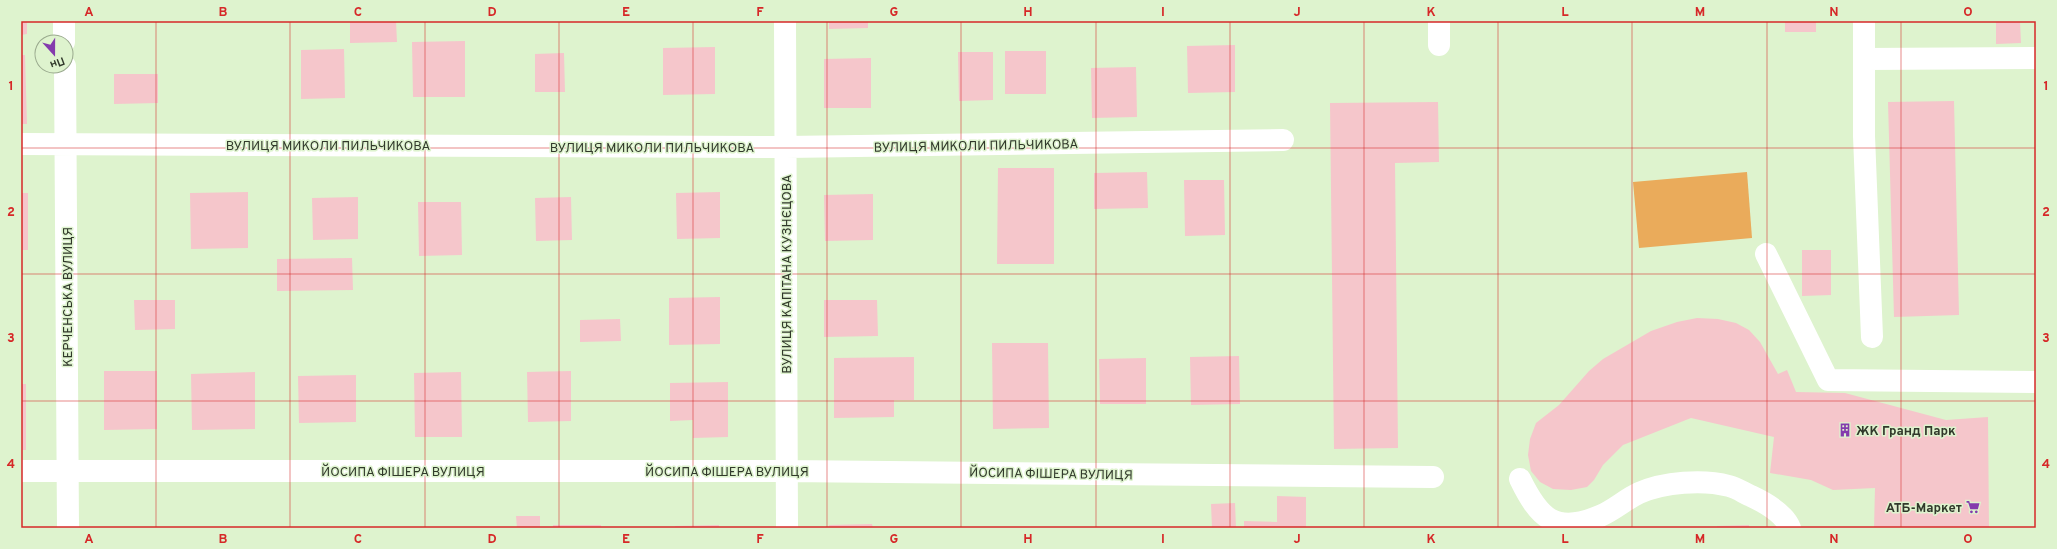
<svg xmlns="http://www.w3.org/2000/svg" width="2057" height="549" viewBox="0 0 2057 549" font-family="Overpass,sans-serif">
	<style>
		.green { fill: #eaab5b }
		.building { fill: #f5c6cb }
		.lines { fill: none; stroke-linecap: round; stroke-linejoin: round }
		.minor { stroke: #fff; stroke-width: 22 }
		.grid { fill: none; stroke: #d62828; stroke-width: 1; stroke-opacity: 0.55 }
		.labels { text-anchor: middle; stroke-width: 3; stroke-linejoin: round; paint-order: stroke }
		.street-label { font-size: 13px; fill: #31392b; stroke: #def3ce }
		.poi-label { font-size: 13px; font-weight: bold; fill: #31392b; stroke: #def3ce; text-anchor: start }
		.neatline { fill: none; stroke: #d62828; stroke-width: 1.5 }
		.grid-label { font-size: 13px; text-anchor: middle; font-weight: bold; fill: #d62828 }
	</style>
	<rect width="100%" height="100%" fill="#def3ce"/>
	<!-- green -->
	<path class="green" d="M1747 172 1752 238 1639 248 1633 182Z"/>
	<!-- building -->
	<path class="building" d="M21 21H27V34L21 35Z
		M350 21H396L397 42 350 43Z
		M829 21H868V28L829 29Z
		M1785 21H1816V32H1785Z
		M1996 21H2020L2021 43 1996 44Z
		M465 41V97H413L412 42Z
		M1235 45V92L1188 93 1187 46Z
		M715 47V94L663 95V48Z
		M344 49 345 98 301 99V50Z
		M1005 51H1046V94H1005Z
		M958 52H993V100L959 101Z
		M564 53 565 92H535V54Z
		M21 55H25L27 124H21Z
		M871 58V108H824V59Z
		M1136 67 1137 117 1092 118 1091 68Z
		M114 74H158V103L114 104Z
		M1954 101 1959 315 1894 317 1888 102Z
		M1438 102 1439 162 1395 163 1398 448 1334 449 1330 103Z
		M998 168H1054V264H997Z
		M1147 172 1148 208 1094 209V173Z
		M1184 180H1224L1225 235 1185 236Z
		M248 192V248L191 249 190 193Z
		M720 192V238L677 239 676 193Z
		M21 193H28V250H21Z
		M873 194V240L825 241 824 195Z
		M358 197V239L313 240 312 198Z
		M571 197 572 240 536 241 535 198Z
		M418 202H461L462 255 419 256Z
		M1802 250H1831V295L1802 296Z
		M352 258 353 290 277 291V259Z
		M720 297V344L669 345V298Z
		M134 300H175V329L135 330Z
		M824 300H877L878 336 824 337Z
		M1697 318 1718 319 1736 323 1749 330 1760 342 1778 374 1787 370 1796 392 1845 393 1946 420 1988 417 1989 528H1874L1875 488 1833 490 1811 480 1770 473 1774 437 1691 418 1623 445 1603 465 1594 480 1587 487 1571 490 1553 489 1540 482 1531 471 1528 455 1530 439 1536 423 1559 405 1589 371 1603 359 1651 331 1677 322Z
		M620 319 621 341 580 342V320Z
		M992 343H1048L1049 428 993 429Z
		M1239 356 1240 404 1191 405 1190 357Z
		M914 357V400H894V417L834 418V358Z
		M1146 358V404H1100L1099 359Z
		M104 371H157V429L104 430Z
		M571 371V421L528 422 527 372Z
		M255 372V429L192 430 191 374Z
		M461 372 462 437H415L414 373Z
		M356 375V422L299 423 298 376Z
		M728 382V437L693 438V420L670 421V383Z
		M21 384H26V450H21Z
		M1277 496 1306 497V528H1244V521L1277 522Z
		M1235 503 1236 528H1212L1211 504Z
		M516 516H540V528H517Z
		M872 524 873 528H829V525Z
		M553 525H601V528H553Z
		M719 525V528H675V526Z
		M1749 525V528H1717V526Z"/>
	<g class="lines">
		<!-- minor -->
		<path class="minor" d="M64 21V42
			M785 21 787 528
			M1439 21V45
			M1864 21V136L1872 337
			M1865 59 2036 58
			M65 66 68 528
			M21 144 786 147 1283 140
			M1766 254 1828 380 2036 382
			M21 471H786L1433 477
			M1520 479C1539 518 1555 535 1600 516 1614 510 1626 499 1639 493 1664 482 1703 479 1729 486 1737 488 1744 493 1751 496 1766 503 1784 513 1790 528"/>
	</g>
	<!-- grid -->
	<path class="grid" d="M156 21V528M290 21V528M425 21V528M559 21V528M693 21V528M827 21V528M961 21V528M1096 21V528M1230 21V528M1364 21V528M1498 21V528M1632 21V528M1767 21V528M1901 21V528M21 148H2036M21 274H2036M21 401H2036"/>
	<!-- icons -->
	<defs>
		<g id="building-bare" transform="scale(1.08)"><path d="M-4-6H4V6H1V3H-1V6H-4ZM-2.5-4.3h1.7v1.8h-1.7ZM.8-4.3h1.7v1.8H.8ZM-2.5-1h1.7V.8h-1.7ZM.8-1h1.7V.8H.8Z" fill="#843bad" stroke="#def3ce" stroke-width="2.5" paint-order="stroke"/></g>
		<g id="supermarket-bare" transform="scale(1.08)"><path d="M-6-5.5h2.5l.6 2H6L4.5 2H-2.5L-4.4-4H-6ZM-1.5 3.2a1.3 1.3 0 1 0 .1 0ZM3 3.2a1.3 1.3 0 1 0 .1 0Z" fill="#843bad" stroke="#def3ce" stroke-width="2.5" paint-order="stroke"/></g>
	</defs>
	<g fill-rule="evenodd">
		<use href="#building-bare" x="1845" y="430"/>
		<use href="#supermarket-bare" x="1973" y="507"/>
	</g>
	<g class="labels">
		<!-- street labels -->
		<g class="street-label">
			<text x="328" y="150">ВУЛИЦЯ МИКОЛИ ПИЛЬЧИКОВА</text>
			<text transform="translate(976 145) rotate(-1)" y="5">ВУЛИЦЯ МИКОЛИ ПИЛЬЧИКОВА</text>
			<text x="652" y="152">ВУЛИЦЯ МИКОЛИ ПИЛЬЧИКОВА</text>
			<text transform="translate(786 274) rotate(-90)" y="5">ВУЛИЦЯ КАПІТАНА КУЗНЄЦОВА</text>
			<text transform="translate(67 297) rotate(-90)" y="5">КЕРЧЕНСЬКА ВУЛИЦЯ</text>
			<text x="403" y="476">ЙОСИПА ФІШЕРА ВУЛИЦЯ</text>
			<text x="727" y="476">ЙОСИПА ФІШЕРА ВУЛИЦЯ</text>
			<text transform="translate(1051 473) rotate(1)" y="5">ЙОСИПА ФІШЕРА ВУЛИЦЯ</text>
		</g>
		<!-- poi labels -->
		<g class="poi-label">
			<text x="1856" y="435">ЖК Гранд Парк</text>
			<text x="1962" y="512" text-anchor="end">АТБ-Маркет</text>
		</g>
	</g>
	<!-- border -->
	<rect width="2057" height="549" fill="none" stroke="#def3ce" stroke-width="44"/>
	<!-- north arrow -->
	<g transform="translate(54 54) rotate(159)"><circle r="19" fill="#def3ce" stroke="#99a98d"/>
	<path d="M0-3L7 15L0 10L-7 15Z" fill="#843bad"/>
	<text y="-6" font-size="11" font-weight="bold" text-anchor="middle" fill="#31392b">Пн</text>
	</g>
	<rect x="22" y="22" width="2013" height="505" class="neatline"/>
	<g class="grid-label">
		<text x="89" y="16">A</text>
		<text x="223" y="16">B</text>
		<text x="358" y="16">C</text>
		<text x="492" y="16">D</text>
		<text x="626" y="16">E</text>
		<text x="760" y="16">F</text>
		<text x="894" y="16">G</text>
		<text x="1028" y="16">H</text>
		<text x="1163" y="16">I</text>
		<text x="1297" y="16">J</text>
		<text x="1431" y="16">K</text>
		<text x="1565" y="16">L</text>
		<text x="1700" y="16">M</text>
		<text x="1834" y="16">N</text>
		<text x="1968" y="16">O</text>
		<text x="11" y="90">1</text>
		<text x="2046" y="90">1</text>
		<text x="11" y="216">2</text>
		<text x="2046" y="216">2</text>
		<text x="11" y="342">3</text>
		<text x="2046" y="342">3</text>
		<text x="11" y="468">4</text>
		<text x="2046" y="468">4</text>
		<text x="89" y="543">A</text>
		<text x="223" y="543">B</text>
		<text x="358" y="543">C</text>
		<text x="492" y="543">D</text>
		<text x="626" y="543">E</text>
		<text x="760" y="543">F</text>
		<text x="894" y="543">G</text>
		<text x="1028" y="543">H</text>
		<text x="1163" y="543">I</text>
		<text x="1297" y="543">J</text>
		<text x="1431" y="543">K</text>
		<text x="1565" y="543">L</text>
		<text x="1700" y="543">M</text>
		<text x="1834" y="543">N</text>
		<text x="1968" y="543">O</text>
	</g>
</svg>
